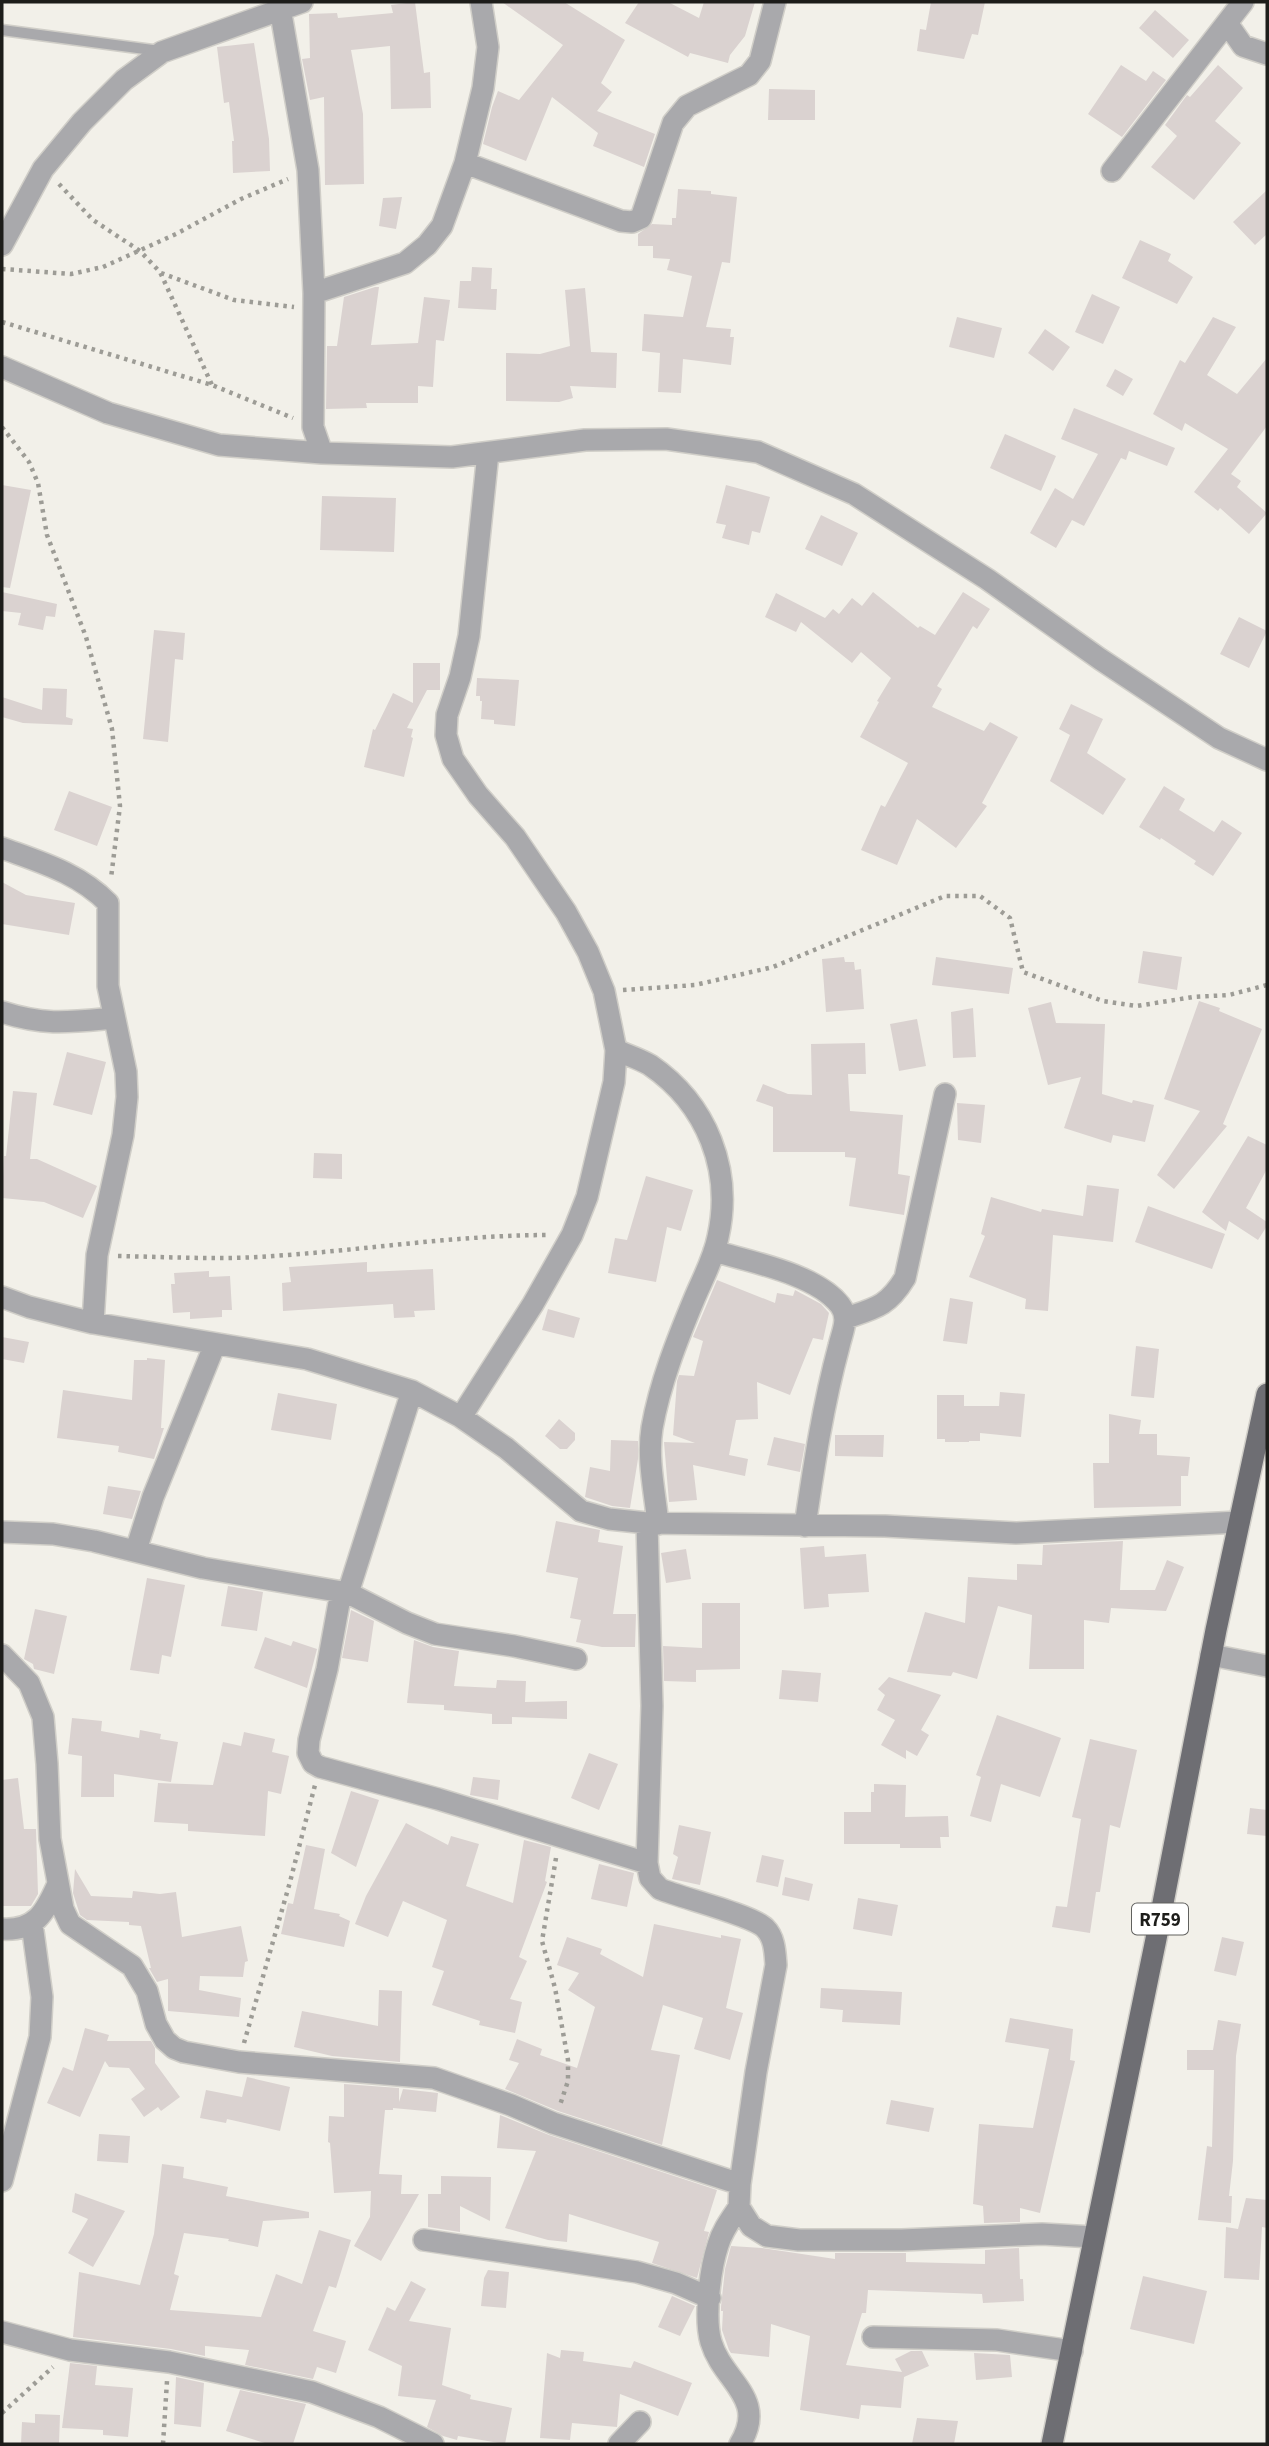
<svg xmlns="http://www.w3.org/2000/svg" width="1269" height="2446" viewBox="0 0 1269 2446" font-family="'Source Sans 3',sans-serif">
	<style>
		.building { fill: #dad2d0 }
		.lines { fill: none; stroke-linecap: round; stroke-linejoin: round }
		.lane-casing { stroke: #d0cec8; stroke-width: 13 }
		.street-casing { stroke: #d0cec8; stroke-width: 24 }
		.primary-casing { stroke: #d0cec8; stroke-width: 24 }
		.path { stroke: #9d9c96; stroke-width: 4.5; stroke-dasharray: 3.5 5; stroke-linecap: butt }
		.lane { stroke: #a9a9ac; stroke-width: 10 }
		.street { stroke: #a9a9ac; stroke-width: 21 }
		.primary { stroke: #6e6e73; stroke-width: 21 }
		.labels { text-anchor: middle; stroke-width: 6; stroke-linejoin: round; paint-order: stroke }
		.shield { fill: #fff; stroke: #61615f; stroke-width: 2 }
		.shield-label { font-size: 19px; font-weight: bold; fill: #1d1d1a }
	</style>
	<rect width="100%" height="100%" fill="#f2f0e9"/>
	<!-- building -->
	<path class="building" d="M415 2 424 73 430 72 431 108 391 109 390 46 351 50 363 114 364 184 325 185 324 97 310 100 302 59 310 58 309 14 337 13 338 18 393 13 391 5Z
		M502 2H564L625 40 601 83 612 92 597 111 655 134 644 167 593 146 598 133 552 97 526 161 483 144 492 107 498 91 519 100 563 45Z
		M639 2H668L699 18 704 2H755L745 36 730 55 728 63 690 53 688 57 625 23Z
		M931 2H985L978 35 972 34 964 59 917 51 920 29 926 30Z
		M1155 10 1189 40 1173 58 1139 28Z
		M254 43 269 139 270 171 233 173 232 141H234L229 102 224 103 217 47Z
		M1121 65 1146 81 1153 71 1166 80 1122 137 1088 114Z
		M1218 65 1243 88 1215 121 1241 143 1194 200 1151 167 1177 136 1165 125 1187 95 1190 97Z
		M769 89 815 90V120H768Z
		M678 189 711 191V194L737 197 730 263 722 262 706 327 731 329 730 337H734L731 365 683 359 681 393 658 392 660 353 642 351 644 314 683 317 692 276 667 270 670 259 653 258V246H638V234L652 224 672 225V218H676Z
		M1267 190V234L1255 245 1233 222Z
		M402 197 396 229 379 226 383 198Z
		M1140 240 1171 254 1168 261 1193 277 1177 304 1122 278Z
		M472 267 492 268 491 289H497L496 310 458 308 460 281H471Z
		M375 287H379L371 345 418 343 424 297 450 300 444 341 436 340 433 387 418 386V403H366L367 408 326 409 327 346H337L344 297Z
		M585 288 591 352 617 353 616 388 570 386 573 398 559 402 506 401V353L540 354 570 346 565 290Z
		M1092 294 1120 307 1103 344 1075 332Z
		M957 317 1002 328 994 358 949 347Z
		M1213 317 1236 327 1207 375 1237 394 1267 358V426L1231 474 1241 481 1237 487 1267 513 1249 534 1220 508 1218 511 1194 492 1228 449 1185 423 1182 431 1153 414 1180 360 1185 363Z
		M1045 329 1070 347 1053 371 1028 353Z
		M1115 369 1133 379 1123 396 1106 386Z
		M1074 408 1175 448 1167 466 1129 451 1126 460 1121 458 1084 526 1072 520 1056 548 1030 533 1055 488 1073 499 1098 454 1061 439Z
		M1005 434 1056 456 1041 491 990 468Z
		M2 485 31 490 10 588 2 587Z
		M726 485 770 497 760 533 752 531 749 545 722 538 726 525 716 523Z
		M322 496 396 498 394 552 320 550Z
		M821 515 858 533 842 566 805 549Z
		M2 592 57 604 55 617 46 616 43 630 18 625 21 613 2 611Z
		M873 592 918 628 920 626 935 635 963 592 990 609 977 629 973 626 937 686 942 689 932 707 984 731 990 722 1018 737 982 803 987 806 956 848 917 819 897 865 861 850 881 805 885 807 908 763 860 737 879 702 877 701 891 678 861 652 852 663 801 622 796 632 765 617 776 593 825 618 833 609 839 614 852 598 862 606Z
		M1239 617 1267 631 1249 668 1220 654Z
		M154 630 185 633 183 660 175 659 168 742 143 739Z
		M413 663H440V690H427L407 728 413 729 411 737 413 738 404 777 364 767 373 729 375 730 393 693 413 703Z
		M477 678 519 680 515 726 494 724V720L481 719 482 701H480V696H476Z
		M43 688 67 689 66 717 73 719 72 725 23 723 2 717V697L42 710Z
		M1071 704 1103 719 1087 753 1126 779 1103 815 1050 781 1070 735 1059 729Z
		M1164 786 1185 799 1179 810 1214 832 1222 820 1242 833 1213 876 1194 864 1196 861 1161 838 1160 840 1139 827Z
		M69 791 112 807 97 846 54 830Z
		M2 882 26 895 75 903 69 935 2 924Z
		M1143 951 1182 957 1177 990 1138 983Z
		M844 957 845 962H854L855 970 861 969 864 1009 826 1012 822 959Z
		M936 957 1013 968 1009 994 932 985Z
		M1199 1001 1220 1008 1219 1011 1262 1029 1223 1124 1227 1126 1174 1189 1157 1175 1200 1111 1164 1099Z
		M1051 1002 1056 1023 1105 1024 1102 1094 1132 1103 1133 1100 1154 1105 1145 1142 1113 1135 1111 1143 1064 1128 1081 1077 1048 1085 1028 1008Z
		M973 1008 976 1057 953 1058 951 1012Z
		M917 1019 926 1066 899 1071 890 1024Z
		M865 1043 866 1074H848L850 1111 903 1115 898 1174 910 1176 904 1215 849 1206 856 1158 845 1157V1152H773V1107L756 1101 763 1084 788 1094 812 1095 811 1044Z
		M67 1052 106 1062 92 1115 53 1105Z
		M13 1091 37 1093 30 1159H37L97 1186 83 1218 44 1202 2 1198 4 1156H6Z
		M957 1103 985 1105 981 1143 958 1140Z
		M1248 1136 1267 1145V1169L1246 1208 1267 1222V1226L1258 1240 1229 1221 1226 1231 1202 1212Z
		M314 1153 342 1154V1179L313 1178Z
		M646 1176 693 1190 681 1231 667 1227 656 1282 608 1273 615 1238 627 1240Z
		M1087 1185 1119 1189 1113 1242 1053 1235 1048 1311 1025 1309 1026 1299 969 1277 985 1236 981 1234 991 1197 1041 1212 1042 1209 1083 1216Z
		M1148 1206 1225 1234 1212 1269 1135 1242Z
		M367 1262V1272L433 1269 435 1310 414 1311 415 1317 394 1318 393 1304 283 1311 282 1283 291 1282 289 1267Z
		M209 1271V1277L230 1276 232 1310H222V1317L190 1319V1312L173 1313 171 1284H175L174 1273Z
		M717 1280 775 1303 777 1293 793 1296 795 1290 821 1304 829 1313 823 1340 813 1338 790 1395 757 1382 758 1419 736 1420 729 1455 748 1459 745 1476 693 1465 697 1500 669 1502 664 1442 695 1443 673 1435 677 1381 679 1375 694 1376 703 1341 693 1337Z
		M950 1298 973 1302 967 1344 943 1341Z
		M548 1309 580 1318 574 1338 542 1330Z
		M2 1337 29 1342 24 1363 2 1359Z
		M1136 1346 1159 1349 1154 1398 1131 1396Z
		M147 1358 165 1360 161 1428H164L154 1459 118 1452 119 1446 57 1438 63 1390 132 1400 134 1360H147Z
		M1000 1392 1025 1394 1021 1437 980 1433V1441H969V1442H945V1439H937V1395H964V1406H999Z
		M278 1393 337 1404 331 1440 271 1430Z
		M1109 1414 1141 1420 1139 1434H1157V1455L1190 1457 1188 1476H1181V1506L1094 1508 1093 1463H1109Z
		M559 1419 575 1433V1440L567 1449H560L545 1436Z
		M835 1435H884L883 1457 835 1456Z
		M774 1437 805 1444 800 1472 767 1465Z
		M611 1440 638 1441V1459L630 1508 612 1506 585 1497 590 1467 610 1471Z
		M108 1486 141 1491 132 1519 103 1514Z
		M556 1521 600 1530 598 1542 623 1546 613 1614H636L635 1647H602L576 1642 581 1620 570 1618 578 1578 546 1572Z
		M1123 1541 1120 1590H1155L1167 1560 1184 1567 1166 1611 1111 1608 1109 1623 1084 1620V1669H1029L1032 1615 998 1606 977 1679 953 1672 951 1676 907 1672 925 1612 965 1623 968 1577 1017 1580V1564L1042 1565 1043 1545Z
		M824 1546 825 1557 866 1554 869 1592 828 1594 829 1607 804 1609 800 1548Z
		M686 1549 691 1579 666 1583 661 1553Z
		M147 1578 185 1585 171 1657 162 1655 159 1674 130 1670Z
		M228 1586 263 1592 257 1631 221 1626Z
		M702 1603H740V1669L696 1670V1682L664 1681 663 1646 702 1648Z
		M35 1609 67 1616 54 1674 34 1669 33 1664 24 1659Z
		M351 1610 374 1621 368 1662 342 1658Z
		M265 1637 291 1646 293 1641 317 1649 307 1688 254 1668Z
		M414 1640 433 1647 459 1651 454 1686 496 1688 497 1680 526 1681 525 1702 567 1701V1719L512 1717V1724H492V1714L444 1710V1705L407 1703Z
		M782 1670 821 1673 818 1702 779 1699Z
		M889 1677 941 1695 921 1730 929 1735 917 1756 906 1750V1759L881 1745 895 1720 877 1710 885 1695 878 1689Z
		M997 1715 1061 1738 1040 1797 1001 1784 991 1822 970 1816 981 1777 976 1775Z
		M72 1718 102 1721 101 1731 139 1738 140 1730 161 1734 160 1739 178 1742 171 1782 114 1774V1797H81L82 1756 68 1754Z
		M244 1732 275 1739 272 1752 289 1756 281 1794 268 1791 265 1836 188 1831V1824L154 1822 158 1783 213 1785 223 1742 241 1746Z
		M1090 1739 1137 1750 1120 1828 1110 1825 1100 1892H1096L1090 1933 1052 1927 1056 1906 1067 1907 1081 1819 1072 1817Z
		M589 1753 618 1764 599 1810 571 1798Z
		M473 1777 500 1780 498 1800 470 1795Z
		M18 1778 24 1829H36L38 1894 31 1906H2V1780Z
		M874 1784 906 1785 905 1817 948 1816 949 1837H940L941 1848H900V1844H844V1812H871V1792H874Z
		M351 1791 379 1800 356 1867 331 1853Z
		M1250 1808 1267 1810V1836L1247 1834Z
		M406 1823 448 1845 451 1836 479 1844 466 1886 513 1903 524 1840 551 1847 545 1881 547 1882 519 1957 527 1961 510 1999 522 2002 515 2033 479 2025 480 2021 432 2005 444 1971 432 1967 447 1920 403 1901 388 1937 355 1924 366 1896Z
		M679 1825 711 1832 700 1885 672 1879 678 1857 673 1854Z
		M306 1845 325 1849 314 1909 340 1914 339 1916 350 1921 344 1947 281 1934 288 1903 293 1904Z
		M762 1855 784 1860 778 1887 756 1882Z
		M599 1864 634 1873 627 1907 591 1899Z
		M75 1869 91 1896 132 1898 133 1891 160 1894 176 1892 182 1937 241 1926 248 1961 245 1962 243 1977 200 1976 199 1990 241 1998 239 2017 168 2011V1979L157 1982 149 1968H151L141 1926 129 1925V1922L87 1920 80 1915 73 1893Z
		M785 1877 813 1884 809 1901 782 1895Z
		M858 1898 898 1905 892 1936 853 1929Z
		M654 1924 721 1938V1935L741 1939 726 2008 743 2013 730 2060 694 2049 703 2018 663 2005 651 2050 680 2055 662 2145 558 2111 505 2089 519 2063 509 2060 517 2039 542 2049 540 2055 577 2068 595 2007 568 1990 579 1973 557 1965 567 1937 602 1949 600 1954 643 1977Z
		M1222 1937 1244 1942 1236 1976 1214 1971Z
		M821 1988 902 1992 900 2025 842 2022 843 2010 820 2008Z
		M379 1990 402 1991 400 2062 332 2056 294 2047 302 2011 378 2026Z
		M1010 2018 1073 2029 1070 2060 1075 2061 1040 2213 1020 2208V2222L984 2223 983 2206 973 2204 979 2124 1033 2128 1049 2049 1005 2042Z
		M1218 2020 1241 2024 1236 2056 1233 2161 1229 2196H1232L1231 2223 1198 2220 1207 2146 1212 2147 1214 2070H1187V2050H1213Z
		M85 2028 109 2035 107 2041H151L155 2048V2063L180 2097 161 2111 158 2107 144 2117 131 2099 145 2089 129 2068 109 2067 105 2061 80 2117 47 2103 63 2067 73 2071Z
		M247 2077 290 2087 280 2131 227 2119 226 2123 200 2118 206 2090 242 2097Z
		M344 2084 399 2088V2102L403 2089 438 2093 436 2112 393 2108V2110H385L379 2174 402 2175 401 2194H419L381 2261 354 2246 370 2217 371 2191 334 2193 330 2143 328 2142 329 2116 344 2117Z
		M891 2100 934 2108 929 2132 886 2124Z
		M500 2115 549 2135 717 2190 704 2231 709 2232 697 2278 652 2263 659 2242 569 2214 567 2242 548 2240 505 2228 536 2151 497 2148Z
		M99 2134 130 2136 128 2163 97 2161Z
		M162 2164 184 2167 183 2178 228 2187 226 2196 309 2212V2218L263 2221 258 2247 228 2241 229 2239 184 2233 174 2274 179 2276 170 2310 261 2317 276 2274 302 2284 319 2230 351 2240 336 2288 329 2286 313 2331 346 2341 336 2373 317 2367 313 2379 245 2365 249 2350 205 2346V2356L171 2349 73 2337 79 2272 140 2285 154 2234Z
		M441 2176 491 2177 490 2221 460 2206V2232L428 2227V2194H441Z
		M75 2193 125 2211 93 2267 68 2253 88 2219 72 2212Z
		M1246 2198 1267 2200V2228L1262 2227 1259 2280 1224 2278 1226 2227 1238 2229Z
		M731 2246 762 2248 835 2259V2253H906V2262L985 2264V2250L1019 2248 1020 2279H1023L1024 2301 983 2303 982 2294 868 2290 866 2313H862L846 2365 902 2372 895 2359 911 2351H922L929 2366 904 2377 901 2408 861 2405 859 2419 800 2410 810 2336 771 2324 769 2357 731 2353 729 2350 722 2330 723 2311H721V2307L725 2269Z
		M488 2270 509 2272 506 2308 481 2306 484 2278Z
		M1143 2276 1207 2291 1194 2344 1130 2329Z
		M411 2281 426 2289 409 2321 451 2328 442 2385 471 2395 470 2399 512 2408 505 2444 458 2436 457 2440 443 2436 427 2427 436 2400 398 2396 402 2366 368 2350 387 2307 395 2311Z
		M672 2296 695 2306 680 2336 658 2327Z
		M561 2350 584 2352 583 2361 631 2368 634 2361 692 2383 678 2416 620 2394 617 2427 572 2423 570 2440 540 2438 547 2353 560 2358Z
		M974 2353 1010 2355 1012 2377 976 2380Z
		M70 2363 97 2366 95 2385 133 2388 128 2437 103 2435V2430L62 2428Z
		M176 2377 204 2383 201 2427 174 2424Z
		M240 2390 306 2404 293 2444H268L226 2431Z
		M35 2414 60 2415 59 2444H21L22 2422 35 2423Z
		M917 2418 958 2421 954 2444H912Z"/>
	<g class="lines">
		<!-- lane casing -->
		<g class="lane-casing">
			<path id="lane" d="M2 30 160 51"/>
		</g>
		<!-- street casing -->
		<g class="street-casing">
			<path id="street" d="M280 8 308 170 314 293 313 427 322 453
				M1227 23 1243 46 1267 54
				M465 163 621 221 632 222 641 218 673 123 687 106 749 75 760 61 775 2
				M1112 171 1243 2
				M2 245 43 169 82 122 124 80 162 52 302 2
				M314 293 405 263 427 245 442 226 465 163 483 88 488 47 481 2
				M2 367 108 413 219 445 322 453 452 457 585 440 666 439 758 452 854 494 987 579 1100 659 1219 738 1267 760
				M2 848C40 862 79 873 108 903V986L126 1072 127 1097 123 1135 97 1255 93 1323
				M2 1012C45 1026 70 1022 114 1018
				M616 1050C627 1055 640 1059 650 1065 707 1104 733 1170 718 1237 714 1258 703 1278 695 1297 677 1340 660 1383 652 1428 647 1459 655 1493 658 1524
				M714 1251C751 1262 816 1274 840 1305 850 1318 842 1332 839 1346 823 1405 814 1465 805 1526
				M2 1297 29 1307 93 1323 307 1359 412 1391 461 1417 506 1448 581 1511 609 1519 647 1523 885 1526 1016 1533 1239 1522
				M846 1318C876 1308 888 1306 905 1278L945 1094
				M461 1417 533 1304 572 1235 587 1197 614 1082 616 1050 604 991 588 952 566 912 515 837 478 795 453 759 446 735 447 715 460 677 469 636 488 453
				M647 1523 652 1706 647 1863 650 1878 660 1889C682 1898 752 1915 765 1928 775 1938 775 1953 776 1965L756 2072 740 2184 739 2207 751 2226 767 2236 799 2240H902L1042 2234 1093 2237
				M2 1532 53 1534 94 1541 203 1568 348 1593 407 1623 435 1634 514 1646 576 1659
				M136 1550 153 1497 215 1344
				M341 1592 327 1669 309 1740 308 1753 313 1763 320 1767 438 1799 647 1863
				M348 1593 412 1391
				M2 1655 29 1683 43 1717 47 1764 50 1839 63 1909 70 1924 132 1966 147 1991 156 2024 165 2040 174 2048 184 2052 239 2062 434 2078 511 2105 553 2123 740 2184
				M1211 1655 1267 1666
				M2 1929C35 1931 45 1913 57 1886
				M2 2181 40 2037 42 1997 32 1924
				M739 2207C731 2219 722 2231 718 2245 710 2269 704 2318 711 2342 723 2382 768 2398 740 2444
				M424 2240 637 2272 676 2283 710 2298
				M2 2332 70 2350 169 2362 312 2392 379 2417 433 2444
				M873 2337 997 2340 1072 2351
				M619 2444 640 2422"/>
		</g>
		<!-- primary casing -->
		<g class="primary-casing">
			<path id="primary" d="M1052 2444 1156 1939 1216 1630 1267 1394"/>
		</g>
		<!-- path -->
		<path class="path" d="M59 184 93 220 140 251 160 272 212 385
			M2 269 71 274 103 267 176 234 241 199 288 179
			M161 273 234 300 294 307
			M2 322 212 385 293 418
			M2 427 29 462 38 483 47 535 86 637 112 729 120 806 111 878
			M623 990 695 985 773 967 945 896H980L1010 918 1023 972 1103 1001 1137 1006 1193 997 1229 995 1267 985
			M118 1256C170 1257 222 1260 273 1256 366 1250 457 1235 550 1235
			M556 1858 542 1941 555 1988 568 2060V2081L560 2105
			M244 2043 290 1882 315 1785
			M2 2413 53 2367
			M163 2444 167 2381"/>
		<!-- lane -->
		<use href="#lane" class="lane"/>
		<!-- street -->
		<use href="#street" class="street"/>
		<!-- primary -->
		<use href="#primary" class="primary"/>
	</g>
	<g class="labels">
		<!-- shield labels -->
		<rect class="shield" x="1132" y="1903.5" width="56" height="31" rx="5"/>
		<g class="shield-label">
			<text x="1160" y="1926">R759</text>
		</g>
	</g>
	<!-- border -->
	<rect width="1269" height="2446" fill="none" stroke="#1d1d1a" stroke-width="7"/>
</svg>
